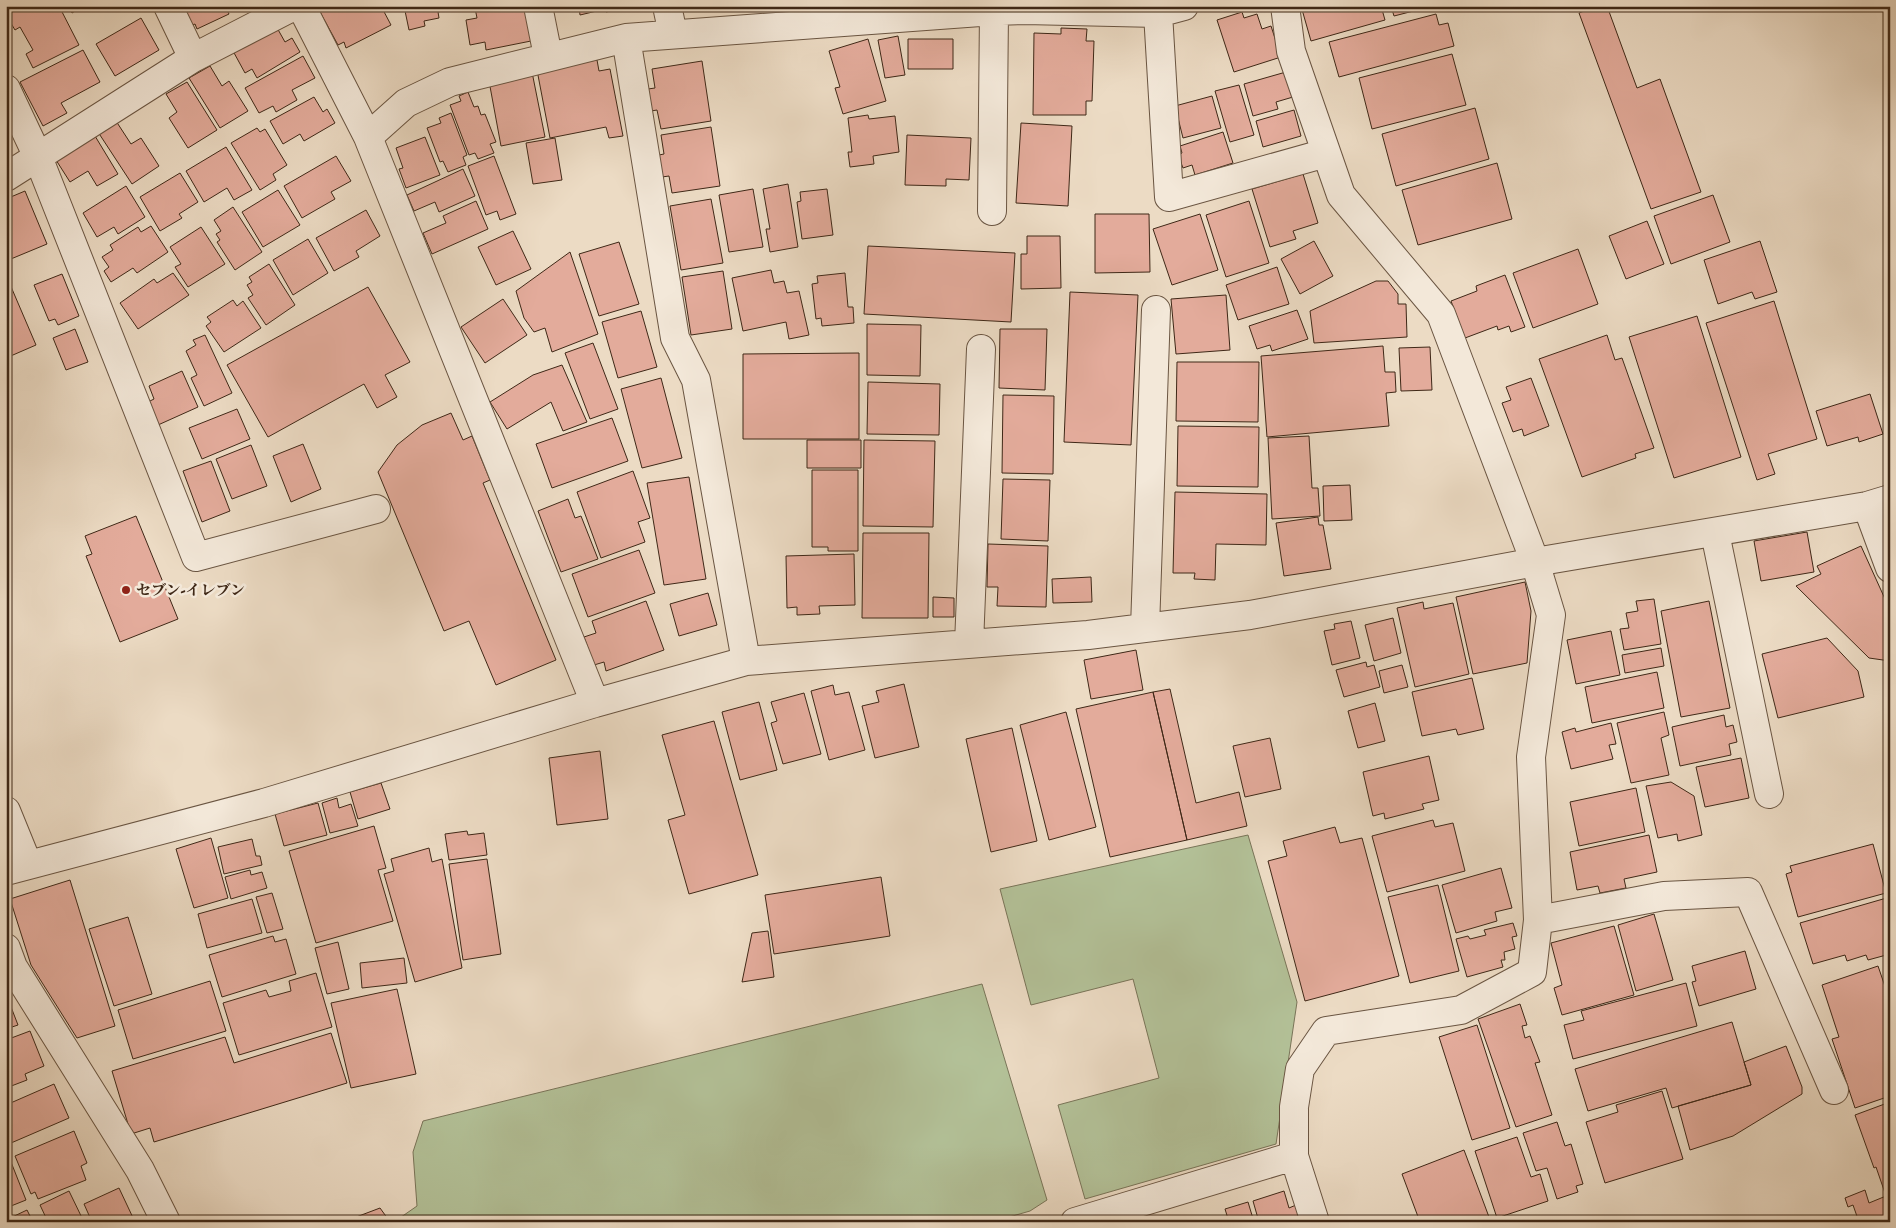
<svg xmlns="http://www.w3.org/2000/svg" width="1896" height="1228" viewBox="0 0 1896 1228" font-family="'Sorts Mill Goudy','Noto Serif JP',serif">
	<style>
		.green { fill: #b3c198; stroke: #797458 }
		.building { fill: #e3ab9b; stroke: #3f2817 }
		.lines { fill: none; stroke-linecap: round; stroke-linejoin: round }
		.minor-casing { stroke: #6a5542; stroke-width: 30 }
		.minor { stroke: #f3e8d9; stroke-width: 28 }
		.poi-dot { fill: #8f2418; stroke: #f3e8d9; stroke-width: 2 }
		.labels { text-anchor: middle; stroke-width: 5; stroke-linejoin: round; paint-order: stroke }
		.poi-label { font-size: 15px; font-weight: bold; fill: #3f2817; stroke: #f3e8d9; text-anchor: start }
	</style>
	<rect width="100%" height="100%" fill="#ecdbc4"/>
	<filter id="stains"><feTurbulence type="fractalNoise" baseFrequency=".004" numOctaves="4"/><feColorMatrix values="0 0 0 0 .2 0 0 0 0 .09 0 0 0 0 .02 0 0 0 .5 -.17"/></filter>
	<radialGradient id="worn" r=".72"><stop offset=".6" stop-color="#630" stop-opacity="0"/><stop offset="1" stop-color="#630" stop-opacity=".3"/></radialGradient>
	<!-- green -->
	<path class="green" d="M1248 835 1297 1002 1276 1144 1085 1199 1058 1105 1159 1078 1133 979 1031 1005 1000 889Z
		M982 984 1047 1200 1030 1211 992 1222H394L417 1206 413 1152 423 1121Z"/>
	<!-- building -->
	<path class="building" d="M23 6H59L79 45 33 68 26 54 33 50 20 27 15 30 6 15Z
		M68 6H83L72 13Z
		M176 6H225L229 14 197 29 195 24 190 26Z
		M331 6H381L391 25 346 48 344 42 338 45 320 12Z
		M404 6H466L438 12 439 18 424 21 425 26 409 30Z
		M482 6H524L531 41 486 50 485 42 470 45 466 20 477 18 475 8Z
		M559 6H600L601 10 580 15 579 7 560 11Z
		M605 6H630V7L606 12Z
		M1301 6H1381L1385 20 1311 41Z
		M1391 6H1433L1394 16Z
		M1597 6H1607L1637 88 1660 79 1701 192 1651 209 1579 13Z
		M1242 12 1244 18 1257 14 1262 29 1271 26 1281 57 1234 72 1217 20Z
		M1436 14 1439 25 1448 23 1454 46 1339 77 1329 42Z
		M141 18 159 50 115 76 96 44Z
		M276 26 285 42 292 38 300 52 257 78 252 69 245 73 233 51Z
		M1061 28 1087 29 1086 41H1094L1092 101H1086V115H1033L1034 33 1061 34Z
		M898 36 905 75 885 78 878 40Z
		M868 39 886 101 843 114 835 88 840 87 829 51Z
		M908 39H953V69H908Z
		M83 50 100 82 61 103 67 113 43 126 20 82Z
		M1452 54 1466 105 1372 129 1359 78Z
		M303 56 315 78 292 90 297 100 276 112 273 106 259 113 245 88Z
		M597 60 599 71 610 69 623 136 609 138 606 127 550 138 537 70Z
		M702 61 711 121 661 129 657 110 651 111 648 89 655 88 652 69Z
		M210 66 222 86 229 81 248 111 220 128 189 78Z
		M532 72 545 137 501 146 489 81Z
		M1286 72 1293 97 1276 102 1278 109 1253 116 1244 84Z
		M187 82 217 130 188 148 169 118 177 112 166 94Z
		M1239 85 1254 135 1230 142 1215 91Z
		M468 92 474 107 478 106 481 115 485 114 496 142 490 144 494 153 478 159 475 153 469 155 450 105 461 101 459 96Z
		M1212 96 1221 128 1183 138 1175 106Z
		M314 97 323 112 327 109 335 123 304 141 300 134 283 144 270 121Z
		M1475 108 1489 159 1396 186 1382 134Z
		M1294 110 1301 136 1263 147 1256 121Z
		M451 113 467 155 463 157 466 165 448 172 443 161 440 162 427 128 441 123 439 118Z
		M868 115 869 119 895 116 899 152 873 156 874 164 850 167 848 152H852L848 118Z
		M116 121 131 144 141 138 159 166 132 184 98 132Z
		M1021 123 1072 126 1068 206 1016 203Z
		M711 127 720 186 672 193 669 176 662 177 659 155 664 154 661 135Z
		M257 128 260 132 265 129 287 165 273 174 276 180 260 190 231 143Z
		M1223 132 1233 163 1195 175 1192 165 1183 168 1178 155 1182 153 1180 146Z
		M907 135 971 138 969 180 946 179V186L905 185Z
		M95 136 118 174 97 186 88 171 70 182 56 160Z
		M425 137 440 175 406 188 399 169 403 168 396 148Z
		M555 138 562 180 533 184 526 143Z
		M226 147 252 190 234 200 227 188 204 202 186 171Z
		M336 156 351 181 331 192 335 199 302 218 284 186Z
		M494 156 516 214 500 220 497 211 486 215 468 166Z
		M1497 163 1512 219 1418 245 1402 190Z
		M463 169 475 196 439 212 435 202 414 211 407 195Z
		M180 173 198 202 179 214 182 218 160 231 140 197Z
		M1303 174 1318 223 1293 231 1296 239 1270 247 1252 189Z
		M788 184 798 247 770 252 766 229H770L763 189Z
		M126 186 145 217 118 234 114 227 97 237 83 213Z
		M753 189 763 247 729 252 719 195Z
		M827 189 833 235 802 239 797 202 801 201 800 192Z
		M278 190 300 225 263 247 242 212Z
		M25 191 47 244 6 261V199Z
		M1713 195 1730 242 1671 264 1654 216Z
		M711 199 723 263 681 270 670 206Z
		M476 201 488 229 432 254 423 233 446 223 443 216Z
		M1249 201 1269 263 1226 277 1206 215Z
		M233 207 262 252 235 270 217 242 220 240 216 234 221 231 214 220Z
		M366 210 380 236 356 251 359 257 334 271 316 238Z
		M1095 214H1149L1150 272 1095 273Z
		M1200 214 1218 270 1172 285 1153 229Z
		M1647 221 1664 264 1626 279 1609 236Z
		M151 226 168 252 137 273 133 268 111 282 104 271 109 267 102 257 113 250 110 245 138 227 141 232Z
		M201 227 225 264 188 287 175 267 181 264 170 247Z
		M513 231 531 269 496 285 478 247Z
		M1027 236H1060L1061 288 1021 289V254H1027Z
		M308 239 328 273 293 295 273 260Z
		M1314 241 1333 276 1300 294 1281 259Z
		M1760 241 1777 292 1755 299 1752 292 1718 304 1704 260Z
		M619 242 639 304 599 316 579 254Z
		M868 246 1015 253 1011 322 864 314Z
		M1578 249 1598 304 1533 328 1513 273Z
		M570 252 598 334 552 352 545 328 534 332 524 318 516 291Z
		M269 264 295 305 266 325 248 298 253 295 247 285 252 282 249 277Z
		M1277 267 1289 304 1238 320 1226 285Z
		M771 270 774 283 784 281 787 293 799 291 809 335 789 339 786 322 743 331 732 278Z
		M723 271 732 329 691 335 682 277Z
		M173 273 189 295 138 329 120 303 154 279 157 283Z
		M845 273 848 307H853L854 323 822 326 821 318 816 319 812 284 818 283 817 276Z
		M62 274 79 316 58 325 55 319 49 321 34 285Z
		M1505 275 1525 327 1511 332 1509 326 1498 330 1497 326 1465 338 1451 301 1477 291 1476 286Z
		M1376 281H1388L1398 294V304H1406L1407 337 1314 343 1310 311Z
		M9 282 36 345 6 358V283Z
		M368 287 410 362 385 375 397 397 377 408 364 384 268 437 227 365Z
		M1070 292 1138 295 1131 445 1064 442Z
		M1226 295 1230 350 1176 354 1171 299Z
		M503 299 527 335 485 363 461 327Z
		M233 300 237 306 243 301 261 328 224 352 206 326 211 322 207 317Z
		M1774 301 1817 439 1768 454 1775 474 1757 480 1706 323Z
		M1297 310 1308 339 1272 351 1270 345 1257 349 1249 326Z
		M641 311 657 367 618 378 602 322Z
		M1697 316 1741 457 1674 478 1629 337Z
		M867 324 921 325 920 376 867 375Z
		M75 329 88 362 66 370 53 338Z
		M1000 329H1047L1045 390 999 388Z
		M205 335 232 393 204 406 191 378 197 375 186 351 196 345 193 340Z
		M1607 335 1615 360 1622 358 1654 448 1635 454 1636 458 1582 477 1539 359Z
		M593 343 618 409 590 419 565 353Z
		M1383 346 1385 372H1395L1396 392 1386 393 1389 426 1267 437 1261 356Z
		M1430 347 1432 390 1401 391 1399 348Z
		M859 353V439H743V354Z
		M1177 362H1259L1258 422 1176 421Z
		M562 365 587 422 563 431 551 402 507 429 490 402 533 375Z
		M182 371 198 407 158 425 148 402 154 399 149 386Z
		M661 378 682 458 642 468 621 389Z
		M1531 378 1549 426 1524 436 1522 429 1513 432 1502 403 1511 400 1506 387Z
		M868 382 940 384 939 435 867 434Z
		M1870 394 1883 434 1859 442 1858 437 1827 446 1816 411Z
		M1003 395 1054 396 1053 474 1002 473Z
		M237 409 250 439 202 459 189 428Z
		M451 413 463 440 472 436 490 480 483 483 556 660 496 685 469 621 444 631 378 472 397 445 422 425Z
		M612 418 628 461 552 488 536 444Z
		M1178 426 1259 427 1258 487 1177 486Z
		M1309 436 1312 488H1318L1320 516 1272 519 1268 438Z
		M807 440H861V468H807Z
		M864 440 935 441 933 527 863 526Z
		M303 444 321 489 291 502 273 456Z
		M251 445 267 486 232 499 216 459Z
		M211 461 230 511 202 522 183 471Z
		M812 470H858V551H828V547H812Z
		M633 471 650 518 638 522 645 542 601 558 577 492Z
		M689 477 706 579 664 585 647 483Z
		M1003 479 1050 480 1048 541 1001 539Z
		M1350 485 1352 520 1324 521 1323 486Z
		M1175 492 1267 494 1266 545 1216 544 1215 580 1194 579 1195 573H1173Z
		M568 499 575 518 581 516 598 559 561 572 538 511Z
		M136 516 178 619 120 642 86 556 92 554 85 536Z
		M1318 517 1319 525H1323L1331 569 1284 576 1276 523Z
		M1807 532 1814 572 1761 581 1754 541Z
		M863 533H929L928 618H862Z
		M988 544 1048 546 1046 607 997 606 998 587H987Z
		M1861 546 1890 610V661L1869 658 1796 586 1821 574 1817 566Z
		M639 550 655 593 588 617 572 574Z
		M854 554 855 605 819 606 820 614 797 615V607L787 608 786 556Z
		M1091 577 1092 602 1053 603 1052 579Z
		M1525 582 1531 611 1527 663 1473 674 1456 597Z
		M708 593 717 625 679 636 670 604Z
		M933 597 954 598V617H933Z
		M1654 599 1661 644 1624 650 1620 629 1629 628 1626 613 1638 611 1636 601Z
		M646 601 664 650 606 671 604 662 594 665 584 637 596 633 592 621Z
		M1709 601 1730 708 1681 717 1661 611Z
		M1423 602 1424 609 1453 603 1469 674 1415 687 1397 608Z
		M1393 618 1401 653 1374 661 1365 625Z
		M1351 621 1360 658 1332 665 1324 631 1335 629 1334 624Z
		M1611 631 1620 675 1576 684 1567 640Z
		M1827 638 1858 671 1864 697 1778 718 1762 654Z
		M1661 648 1664 666 1625 673 1622 655Z
		M1136 650 1143 690 1091 699 1084 660Z
		M1366 662 1367 667 1374 665 1380 687 1344 697 1336 670Z
		M1402 665 1408 687 1384 693 1379 671Z
		M1657 672 1664 708 1592 723 1585 687Z
		M1472 678 1484 729 1458 735 1456 729 1422 736 1412 692Z
		M904 684 919 747 875 758 862 706 879 702 876 691Z
		M833 685 835 695 849 692 865 750 829 760 811 691Z
		M1170 689 1196 803 1239 792 1247 826 1187 840 1153 692Z
		M1153 692 1187 840 1110 857 1076 709Z
		M804 693 821 754 783 764 771 723 777 721 771 702Z
		M759 702 777 770 740 780 722 712Z
		M1375 703 1385 741 1358 748 1348 711Z
		M1066 712 1096 827 1049 840 1020 725Z
		M1664 712 1669 735 1661 738 1669 775 1631 783 1617 723Z
		M1724 715 1726 727 1733 725 1737 742 1729 744 1731 755 1680 766 1672 727Z
		M714 721 758 875 689 894 668 820 685 815 662 735Z
		M1611 723 1616 744 1609 745 1613 759 1571 769 1562 732 1575 728 1576 732Z
		M1012 728 1037 841 991 852 966 739Z
		M1270 738 1281 789 1245 797 1233 746Z
		M600 751 608 819 557 825 549 758Z
		M1429 756 1439 800 1422 804 1424 809 1385 819 1384 813 1373 816 1363 772Z
		M1741 758 1749 798 1705 807 1696 767Z
		M1671 782 1694 796 1702 835 1678 841 1677 834 1658 838 1646 786Z
		M381 783 390 809 358 819 350 792Z
		M1636 788 1645 832 1579 846 1570 802Z
		M337 798 339 808 351 804 358 826 330 833 322 803Z
		M318 803 327 835 284 846 275 814Z
		M1433 820 1435 827 1453 823 1465 871 1387 892 1372 836Z
		M374 826 386 868 378 870 393 921 316 943 289 851Z
		M1335 827 1340 843 1362 838 1399 976 1305 1001 1268 861 1287 856 1283 841Z
		M467 831 468 835 484 833 487 855 449 860 445 834Z
		M1649 835 1657 872 1624 879 1626 888 1600 893 1598 886 1577 890 1570 852Z
		M211 838 228 898 194 908 176 849Z
		M252 839 256 856H260L262 865 224 874 218 847Z
		M1873 844 1886 893 1798 917 1786 874 1792 872 1790 866Z
		M429 848 432 862 442 859 462 968 415 982 384 874 394 871 391 859Z
		M487 859 501 954 463 960 449 864Z
		M1501 868 1512 908 1495 912 1497 921 1456 933 1442 885Z
		M250 870 251 875 262 872 267 888 231 899 225 877Z
		M881 877 890 936 774 954 765 895Z
		M70 880 115 1026 77 1038 31 965 10 899Z
		M1438 885 1459 971 1410 983 1388 897Z
		M272 893 283 929 267 933 256 897Z
		M1890 897V954L1868 960 1866 955 1847 961 1845 955 1813 964 1800 923Z
		M252 899 262 933 207 948 198 914Z
		M1654 914 1673 980 1636 991 1618 925Z
		M128 917 152 994 114 1006 89 929Z
		M1513 923 1517 936 1512 937 1515 949 1504 952 1505 960H1501L1503 967 1467 977 1456 939 1468 936 1470 939 1486 935 1484 930Z
		M1614 926 1634 995 1562 1015 1554 988 1562 985 1551 943Z
		M768 931 774 977 742 982 752 933Z
		M273 936 275 942 286 939 296 974 222 997 209 955Z
		M338 942 349 989 327 994 315 948Z
		M1745 951 1756 989 1699 1006 1692 982 1696 981 1692 966Z
		M404 958 407 983 362 988 360 963Z
		M1878 966 1890 1001V1096L1855 1108 1832 1039 1839 1037 1822 985Z
		M316 973 332 1027 239 1055 223 1003 266 990 269 997 291 991 289 981Z
		M210 981 226 1031 133 1059 118 1010Z
		M1686 983 1697 1026 1573 1059 1564 1025 1584 1020 1581 1011Z
		M397 989 416 1074 351 1088 331 1003Z
		M6 994 18 1025 6 1029Z
		M1520 1004 1527 1025 1522 1026 1525 1038 1530 1036 1540 1062 1535 1063 1552 1115 1516 1127 1478 1019Z
		M1732 1022 1751 1085 1672 1108 1666 1088 1588 1111 1575 1069Z
		M1477 1025 1510 1128 1472 1140 1439 1037Z
		M30 1031 44 1066 25 1074 27 1080 6 1088V1040Z
		M331 1033 347 1083 154 1142 150 1128 131 1134 112 1071 225 1037 234 1063Z
		M1786 1046 1802 1087V1094L1733 1136 1690 1150 1678 1106 1751 1085 1744 1062Z
		M54 1084 69 1118 11 1143 6 1133V1105Z
		M1662 1091 1683 1159 1605 1183 1586 1122 1618 1112 1616 1105Z
		M1890 1102V1222H1859L1853 1205 1848 1207 1845 1198 1865 1190 1869 1203 1886 1196 1876 1167 1874 1168 1855 1115Z
		M1557 1122 1565 1146 1571 1144 1583 1184 1576 1186 1578 1192 1557 1199 1547 1168 1536 1171 1523 1133Z
		M74 1131 87 1163 81 1166 86 1180 38 1199 35 1192 31 1194 15 1156Z
		M1517 1137 1531 1177 1540 1174 1548 1201 1497 1218 1475 1151Z
		M1464 1150 1489 1217 1477 1222H1420L1402 1174Z
		M11 1162 26 1200 6 1208V1164Z
		M119 1188 135 1222H92L84 1204Z
		M69 1191 84 1222H48L40 1205Z
		M1284 1191 1289 1208 1296 1205 1300 1222H1259L1253 1201Z
		M1248 1202 1254 1222H1229L1225 1209Z
		M380 1208 388 1219 385 1222H343Z
		M27 1210 33 1222H6V1220Z"/>
	<g class="lines">
		<!-- minor casing -->
		<g class="minor-casing">
			<path id="minor" d="M168 6 193 58
				M301 6 368 137 595 703
				M538 6 548 56
				M667 6 673 34
				M1285 6 1291 51 1341 195 1441 314 1535 562 1551 615 1531 757 1538 920 1532 972 1461 1010 1326 1031 1300 1069 1294 1107V1156L1315 1222
				M1158 13 1169 197 1326 153
				M626 38 675 338 696 380 746 661
				M6 89 38 157 196 557 376 509
				M368 137 406 103 450 82 626 38 994 11 1025 10 1158 13 1184 6
				M6 177 193 58 294 6
				M992 211 994 11
				M1867 506 1890 568
				M1715 533 1769 794
				M1145 628 1156 310
				M969 644 981 349
				M6 811 28 865
				M6 871 264 803 595 703 746 661 1088 635 1250 615 1535 562 1867 506 1890 499
				M1538 920 1664 896 1748 892 1834 1090
				M6 948 13 967 140 1170 166 1222
				M1075 1222 1294 1156"/>
		</g>
		<!-- minor -->
		<use href="#minor" class="minor"/>
	</g>
	<!-- markers -->
	<circle class="poi-dot" cx="126" cy="590" r="5"/>
	<g class="labels">
		<!-- poi labels -->
		<g class="poi-label">
			<text x="136" y="595">セブン-イレブン</text>
		</g>
	</g>
	<!-- margin -->
	<rect width="1896" height="1228" fill="none" stroke="#ecdbc4" stroke-width="25"/>
	<rect x="8" y="8" width="1881" height="1213" fill="none" stroke="#3f2817" stroke-width="2.5"/>
	<rect x="12" y="12" width="1871" height="1203" fill="none" stroke="#3f2817"/>
	<rect width="100%" height="100%" filter="url(#stains)"/>
	<rect width="100%" height="100%" fill="url(#worn)"/>
</svg>
